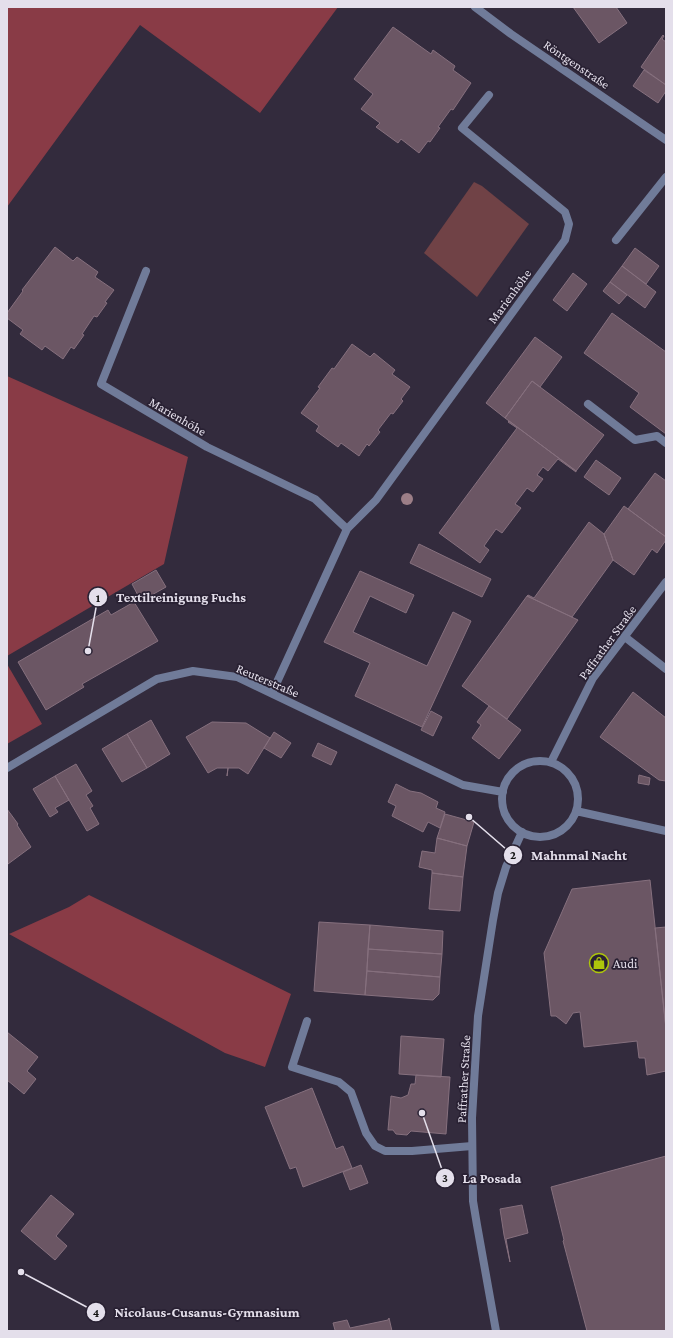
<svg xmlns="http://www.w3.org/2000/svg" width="673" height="1338" viewBox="0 0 673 1338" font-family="'Crimson Pro',serif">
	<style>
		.green { fill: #704246 }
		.forest { fill: #893b46 }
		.building { fill: #6b5664; stroke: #86707e }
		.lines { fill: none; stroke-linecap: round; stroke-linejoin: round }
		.service { stroke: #707b99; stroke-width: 8 }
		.minor { stroke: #707b99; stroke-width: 8 }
		.tertiary { stroke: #707b99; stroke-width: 8 }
		.tree { fill: #9c7e87 }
		.labels { text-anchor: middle; stroke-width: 3.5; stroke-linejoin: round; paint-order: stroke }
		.street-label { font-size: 13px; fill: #e4dfeb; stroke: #292133 }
		.poi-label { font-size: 13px; fill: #e4dfeb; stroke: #292133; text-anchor: start }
		.leader { fill: none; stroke: #e4dfeb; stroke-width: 1.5 }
		.callout-dot { fill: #e4dfeb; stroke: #292133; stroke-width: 1.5 }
		.mark-label { font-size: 12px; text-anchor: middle; font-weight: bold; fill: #111 }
		.callout-label { font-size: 14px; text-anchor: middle; font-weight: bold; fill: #e4dfeb; stroke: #292133; stroke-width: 3.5; stroke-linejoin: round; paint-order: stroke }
	</style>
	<rect width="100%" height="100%" fill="#332b3d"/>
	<!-- green -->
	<path class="green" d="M474 182 482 186 529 224 477 297 424 253Z"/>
	<!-- forest -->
	<path class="forest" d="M7 7H338L260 113 140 25 7 207Z
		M7 376 188 457 164 564 7 656Z
		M7 664 42 724 7 744Z
		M89 895 291 994 265 1067 225 1053 9 934 69 907Z"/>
	<!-- building -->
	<path class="building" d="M573 7H616L627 23 599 43Z
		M393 27 431 54 433 50 455 66 453 70 471 83 453 110 451 109 438 127 440 128 430 142 428 141 419 153 401 139 398 143 376 127 380 123 361 109 373 94 354 79Z
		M663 35 664 36 662 39 666 42V85L641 67Z
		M644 70 666 85V91L658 103 633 86Z
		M55 247 73 261 77 257 98 272 95 277 114 290 105 302 107 303 97 317 94 316 82 334 84 335 74 349 71 347 63 359 45 346 42 350 20 334 23 330 7 318V313L23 291 22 290Z
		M635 248 659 266 646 284 622 266Z
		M622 266 656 292 645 308 610 282Z
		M573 273 587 284 567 311 553 300Z
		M610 282 627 295 619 304 603 291Z
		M612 313 666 352V434L630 407 639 393 584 353Z
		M535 337 562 357 540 387 532 381 505 418 486 403Z
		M352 344 370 357 374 353 395 370 392 374 410 387 401 399 403 401 393 414 391 413 378 430 380 432 369 446 367 444 359 456 341 443 338 447 316 431 319 426 301 413 320 388 318 387 332 368 334 369Z
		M532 381 604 435 576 471 505 418Z
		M509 421 576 471V472L558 459 548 471 543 467 537 475 543 479 533 492 527 488 515 504 521 508 502 533 496 529 484 546 489 550 480 563 439 533 517 428 508 422Z
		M596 460 621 478 609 495 584 477Z
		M655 473 666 481V537L628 509Z
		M624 506 666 537V540L657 553 652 549 634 575 613 560 604 534Z
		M589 522 604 534 613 560 572 617 527 596 528 595 534 598Z
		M419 544 491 579 482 597 410 563Z
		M156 570 166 587 141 601 132 584Z
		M360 571 414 595 406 613 370 596 353 632 427 666 453 612 471 621 422 727 355 696 370 663 324 642Z
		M527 596 578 620 507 719 462 686Z
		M134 602 158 641 82 684 84 687 46 710 18 662 108 610 111 615Z
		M633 692 666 718V781L659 780 600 737Z
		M489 706 521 730 499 759 472 738 481 725 477 722Z
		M431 711 442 717 433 736 421 730Z
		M151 720 170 754 147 768 127 734Z
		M212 722 246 723 270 738 248 774 239 768H228L227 776 228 768H217L208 773 186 737Z
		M274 732 291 743 281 758 264 748Z
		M127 734 147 768 122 782 102 749Z
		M318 743 337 752 331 765 312 756Z
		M76 764 92 791 86 795 93 806 90 808 99 824 87 831 55 776Z
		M639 775 650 778 649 785 638 783Z
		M55 776 69 800 55 808 58 812 50 817 33 789Z
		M396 784 410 791 421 793 438 802 436 808 445 812 440 828 428 822 423 832 392 816 396 806 388 802Z
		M7 809 18 824 17 825 31 847 8 864 7 862Z
		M445 814 474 822 467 846 437 838Z
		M437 838 467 846 463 877 432 873V870L419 867 422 851 435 853Z
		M432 873 463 877 460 911 429 909Z
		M650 880 666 1028V1071L647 1075 645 1058H639L637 1041 584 1047 580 1012 573 1013 566 1024 556 1016H551L544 953 572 889Z
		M319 922 370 925 365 995 314 991Z
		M370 925 443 931 442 954 368 949Z
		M666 927V1029L655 928Z
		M368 949 442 954 440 977 367 971Z
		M367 971 440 977 439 994 433 1000 365 995Z
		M7 1032 38 1057 27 1071 36 1079 24 1094 7 1080Z
		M401 1036 444 1039 441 1077 399 1074Z
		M416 1075 450 1077 446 1134 411 1131 407 1135 396 1134 393 1130H388L391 1096 401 1098 408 1095 411 1084H415Z
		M312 1088 336 1149 343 1146 352 1168 303 1187 296 1167 290 1169 265 1107Z
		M666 1156V1331H587L563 1241 564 1240 551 1187Z
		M361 1165 368 1183 350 1190 343 1172Z
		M51 1195 74 1214 56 1236 67 1246 55 1260 21 1231Z
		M522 1205 528 1233 506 1239 510 1262 504 1235 500 1209Z
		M389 1318 392 1331H334L335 1330 333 1323 347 1320 350 1328 388 1320Z"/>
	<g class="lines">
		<!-- service -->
		<path class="service" d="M588 404 635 440 657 436 666 443
			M625 637 666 669
			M307 1021 292 1067 339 1082 351 1092 366 1133 375 1146 385 1151H412L472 1146"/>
		<!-- minor -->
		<path class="minor" d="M475 7 511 34 666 140
			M616 240 666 177
			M146 271 101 384 207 447 315 499 347 529 272 693
			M347 529 376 500 565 240 569 224 565 212 462 128 489 95
			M551 762 593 678 666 582"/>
		<!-- tertiary -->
		<path class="tertiary" d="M502 799a38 38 0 1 1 76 0a38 38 0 1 1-76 0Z
			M7 768 157 679 193 671 237 677 463 785 503 792
			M576 811 666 831
			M496 1331 477 1225 473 1201 472 1118 478 1016 493 920 498 893 506 867 522 832"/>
	</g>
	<!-- trees -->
	<circle class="tree" cx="407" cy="499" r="6"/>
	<!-- icons -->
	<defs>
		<g id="shop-ring" transform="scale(1)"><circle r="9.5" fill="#292133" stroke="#aec60b" stroke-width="1.5"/><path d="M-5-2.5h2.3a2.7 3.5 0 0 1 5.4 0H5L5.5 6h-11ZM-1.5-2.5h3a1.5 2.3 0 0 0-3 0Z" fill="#aec60b"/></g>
	</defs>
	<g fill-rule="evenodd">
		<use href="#shop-ring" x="599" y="963"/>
	</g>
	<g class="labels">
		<!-- street labels -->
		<g class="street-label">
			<text transform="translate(577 64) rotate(34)" y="5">Röntgenstraße</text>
			<text transform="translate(509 296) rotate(-54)" y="5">Marienhöhe</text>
			<text transform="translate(178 416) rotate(30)" y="5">Marienhöhe</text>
			<text transform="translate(607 642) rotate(-54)" y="5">Paffrather Straße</text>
			<text transform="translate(268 680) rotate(23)" y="5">Reuterstraße</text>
			<text transform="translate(463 1079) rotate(-87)" y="5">Paffrather Straße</text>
		</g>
		<!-- poi labels -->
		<g class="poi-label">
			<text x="613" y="968">Audi</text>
		</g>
	</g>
	<!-- callouts -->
	<path class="leader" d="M88 651L98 597M469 817L513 855M422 1113L445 1178M21 1272L96 1312"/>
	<g class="callout-dot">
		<circle cx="88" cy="651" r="4"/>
		<circle cx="469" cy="817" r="4"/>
		<circle cx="422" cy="1113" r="4"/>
		<circle cx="21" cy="1272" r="4"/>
		<circle cx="98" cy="597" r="10"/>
		<circle cx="513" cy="855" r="10"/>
		<circle cx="445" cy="1178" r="10"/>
		<circle cx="96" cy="1312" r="10"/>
	</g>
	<g class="mark-label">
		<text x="98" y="602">1</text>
		<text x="513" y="859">2</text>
		<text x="445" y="1182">3</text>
		<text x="96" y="1317">4</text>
	</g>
	<g class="callout-label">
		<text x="181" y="602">Textilreinigung Fuchs</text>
		<text x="579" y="860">Mahnmal Nacht</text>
		<text x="492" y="1183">La Posada</text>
		<text x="207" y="1317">Nicolaus-Cusanus-Gymnasium</text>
	</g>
	<!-- border -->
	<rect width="673" height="1338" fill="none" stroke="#e4dfeb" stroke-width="16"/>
</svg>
